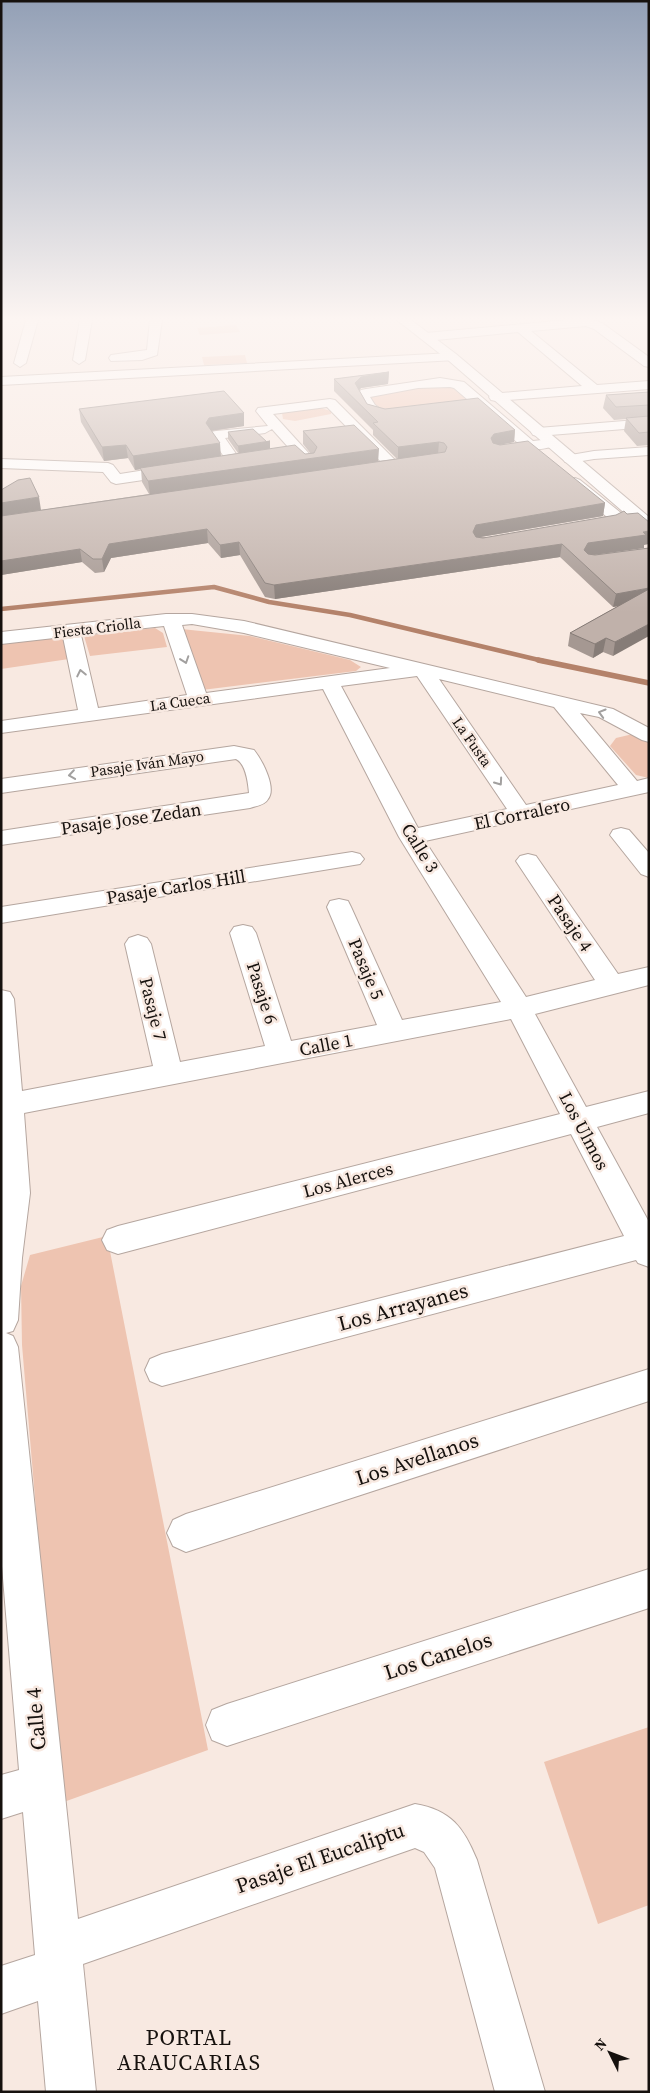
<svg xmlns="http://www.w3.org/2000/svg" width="650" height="2093" viewBox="0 0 650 2093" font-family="'Source Serif 4',serif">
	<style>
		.green { fill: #eec4b1 }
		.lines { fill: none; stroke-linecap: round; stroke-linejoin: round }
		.stream-far1 { stroke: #b4826a; stroke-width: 4.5 }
		.stream { stroke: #b4826a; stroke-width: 5.5 }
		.minor-casing { stroke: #b5a69f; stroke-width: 2 }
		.major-casing { stroke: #b5a69f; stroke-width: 2 }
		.minor { fill: #fff; fill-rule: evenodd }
		.major { fill: #fff; fill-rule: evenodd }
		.wall { fill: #a59892 }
		.shaded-wall { fill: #867c77 }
		.building { fill: #c0b1aa; stroke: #867c77 }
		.oneway { stroke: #a2a09f }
		.labels { text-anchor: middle; stroke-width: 5; stroke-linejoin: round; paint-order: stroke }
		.far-street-label { font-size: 15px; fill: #16110e; stroke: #f8e9e1 }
		.street-label { font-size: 18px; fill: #16110e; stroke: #f8e9e1 }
		.near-street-label { font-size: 21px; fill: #16110e; stroke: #f8e9e1 }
		.near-neighbourhood-label { font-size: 22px; letter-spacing: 1px; fill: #16110e; stroke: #f8e9e1 }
	</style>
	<rect width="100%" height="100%" fill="#f8e9e1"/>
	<!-- green -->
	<path class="green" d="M236 325 240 332 200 335 197 328Z
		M245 355 247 363 204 365 202 357Z
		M439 384 449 385 468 401 379 412 368 397Z
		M321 408 331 411V414L295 421 283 419 282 413Z
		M155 628 163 633 167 647 90 656 84 636Z
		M181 629 250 636 350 660 361 667 356 671 202 690Z
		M64 637 69 659 1 669V644Z
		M633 734 649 743V778L636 775 610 746 616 738Z
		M107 1236 208 1750 61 1803 22 1345 21 1286 30 1255Z
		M649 1727V1905L598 1924 544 1762Z"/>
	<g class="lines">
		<!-- stream-far1 -->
		<path class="stream-far1" d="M1 609 214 587 269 602 350 615 543 661"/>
		<!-- stream -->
		<path class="stream" d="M538 660 649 683"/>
		<!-- minor casing -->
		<g class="minor-casing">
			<path id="minor" d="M26 320H38L26 363 20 367 14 363Z
				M80 320H92L85 360 79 364 73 360Z
				M150 320H162L157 355 142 360 111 361 109 358 111 355 147 350Z
				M567 320H593L602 323 649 357V367L644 366 594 329 586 326 531 331 597 385 649 381V389L496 401 491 400 489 397 491 394 582 386 518 332 426 341 420 337 426 333Z
				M452 353 458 357 456 360 1 385V377Z
				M440 378 464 382 533 441 551 439 556 440 558 443 556 446C547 448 534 451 525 449L454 388 450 387 418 388 370 397 375 405 382 410 401 409 408 413 406 416C381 422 368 419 356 396L361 390 366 389Z
				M330 399 335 400 401 466 398 469H388L327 407 273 414 324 470 327 473 324 476H314L272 429 265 433 225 438 241 461 239 464H229L209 435 211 432 216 431 268 426 256 411 258 408Z
				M649 419V427L538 436 533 435 531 432 533 429 538 428Z
				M649 447V455L594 459 570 463 565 462 563 459 565 456 594 451Z
				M1 459 108 463 113 465 120 474 177 465 182 467 185 470 182 473 177 475 116 484 111 482 103 472 1 468Z
				M575 478 580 480 621 513 624 519 622 522 586 531 580 529 578 526 580 523 607 517 570 486 567 483 570 480Z
				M166 614H192L244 621 613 709 649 728V742L642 740 599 717 580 713 637 781 649 778V792L425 841 526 997 595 980 516 861 520 856 528 854 536 856 618 974 649 967V985L535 1014 586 1107 649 1091V1113L597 1127 649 1222V1267L638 1263 636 1260 162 1386 150 1381 145 1370 150 1359 162 1354 624 1236 571 1134 118 1254 107 1250 102 1240 107 1230 118 1226 560 1114 511 1019 24 1113 30 1193 22 1258 18 1320 13 1331 6 1333 13 1336 18 1347 78 1919 415 1804C451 1810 464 1828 477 1860L545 2092H495L435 1868 424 1852 415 1848 83 1964 96 2092H46L38 2001 1 2014V1966L35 1955 23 1812 1 1819V1775L19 1770 1 1554V990L10 992 14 999 22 1091 153 1066 125 944 129 938 138 935 147 938 151 944 180 1062 265 1046 230 933 234 927 243 925 252 927 256 933 291 1041 377 1025 327 907 330 901 339 899 348 901 351 907 402 1020 501 1002 399 837 323 689 1 733V721L78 710 63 637 1 644V632ZM192 624 244 633 390 668 206 693 182 625ZM164 626 187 695 98 708 81 635ZM417 676 507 809 418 828 341 686ZM439 679 554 707 618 785 526 805Z
				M234 746 254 750C262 760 277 788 268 799 265 805 256 806 250 808L1 845V831L249 793C248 782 246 764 236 759L1 793V779Z
				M621 828 629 830 649 853V877L641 874 610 835 613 830Z
				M352 852 360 854 364 859 360 864 1 923V907Z
				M649 1369V1401L186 1552 173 1546 167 1533 173 1520 186 1514Z
				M649 1569V1608L227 1746 212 1740 206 1725 212 1710 227 1704Z"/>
		</g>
		<!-- major casing -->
		<g class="major-casing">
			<path id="major" d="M397 320H411L456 354 649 517V531L643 529 448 360Z"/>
		</g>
		<!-- minor -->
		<use href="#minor" class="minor"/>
		<!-- major -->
		<use href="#major" class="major"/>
	</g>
	<!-- wall -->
	<path class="wall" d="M389 372 388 384 361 388 359 390 367 404 385 409 515 430 514 442 504 444 605 503 603 516 480 537 644 545V548L593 555H595L649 548 613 656 603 652 593 658 568 646 570 633 618 606 613 607 560 557 275 599 265 597 240 555 221 558 208 543 111 558 104 572 95 573 82 562 1 575V490L41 510 149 494 142 482 141 469 135 470 128 458 104 461 81 422 79 409 244 413V426L212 431 221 456 238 453 228 439V432L267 442 270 441V449L305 454H311L303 444V431L378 461 397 459 373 435V430L334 391V379Z
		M649 392V445L637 446 624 431 626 419 614 420 603 408 606 395Z"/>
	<!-- shaded-wall -->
	<path class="shaded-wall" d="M389 372 388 384 361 388 355 395V383L361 377Z
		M244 413V426L209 431 206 423 209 418Z
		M515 430 514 442 493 446 491 438 494 434Z
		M270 441V449L239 454 238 446Z
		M439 442 438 454 398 459V447Z
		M220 443 221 457 135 470 133 456Z
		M126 445 128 458 104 461 102 447Z
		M379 449 378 463 150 495 148 481Z
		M39 497 41 510 1 516V503Z
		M605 503 603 516 475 538 473 532 476 525Z
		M207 529 208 543 111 558 104 572 102 559 109 544Z
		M649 531V544L644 545V548L586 556 582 563 584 550 588 543Z
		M239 542 240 555 221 558 220 545Z
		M562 544 560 557 275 599 274 585Z
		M80 549 82 562 1 575V561Z
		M649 588V601L613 607 616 594Z
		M649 624V636L613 656 615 642Z
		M606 638 603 652 593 658 595 644Z"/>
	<!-- building -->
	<path class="building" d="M389 372 361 377 355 383 367 404 385 409 478 398 515 430 494 434 491 438 493 443 500 445 528 441 605 503 476 525 473 532 476 537 483 538 616 515 624 511 627 514 638 513 649 522V531L643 532 646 535 588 543 584 550 588 554 595 555 649 548V588L616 594 562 544 274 585 265 583 239 542 220 545 207 529 109 544 102 559H93L80 549 1 561V516L445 452 447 447 444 443 439 442 398 447 373 423 378 422 334 379Z
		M224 391 244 413 209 418 206 423 220 443 133 456 126 445 102 447 79 409Z
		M649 392V405L616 407 606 395Z
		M649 416V432L639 433 626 418Z
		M354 425 379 449 148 481 140 468 295 445 305 454 314 453 317 447 303 431Z
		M253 429 267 442 270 441 238 446 228 432Z
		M30 478 39 497 1 503V490L18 480Z
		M649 589V624L615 642 606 638 595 644 570 633Z"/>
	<!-- one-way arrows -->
	<defs><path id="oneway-chevron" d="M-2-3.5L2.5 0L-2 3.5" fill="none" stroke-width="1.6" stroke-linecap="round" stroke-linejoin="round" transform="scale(1.25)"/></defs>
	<g class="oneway">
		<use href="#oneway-chevron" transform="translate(185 660) rotate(71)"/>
		<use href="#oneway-chevron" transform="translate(81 673) rotate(-102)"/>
		<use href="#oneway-chevron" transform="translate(602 713) rotate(-164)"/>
		<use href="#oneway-chevron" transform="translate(72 775) rotate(172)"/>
		<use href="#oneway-chevron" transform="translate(499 782) rotate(55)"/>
	</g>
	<!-- sky -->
	<linearGradient id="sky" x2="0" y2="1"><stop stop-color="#93a0b6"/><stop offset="0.52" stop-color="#fcf5f2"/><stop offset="1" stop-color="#fcf5f2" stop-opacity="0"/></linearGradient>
	<rect width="650" height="613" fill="url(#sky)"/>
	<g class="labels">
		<!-- far-street labels -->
		<g class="far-street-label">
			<text transform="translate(97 628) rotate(-7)" y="5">Fiesta Criolla</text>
			<text transform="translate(180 702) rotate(-8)" y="5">La Cueca</text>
			<text transform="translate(472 742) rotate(55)" y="5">La Fusta</text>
			<text transform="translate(147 764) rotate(-8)" y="5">Pasaje Iván Mayo</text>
		</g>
		<!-- street labels -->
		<g class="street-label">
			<text transform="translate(522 814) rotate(-12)" y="6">El Corralero</text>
			<text transform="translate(131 819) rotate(-8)" y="6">Pasaje Jose Zedan</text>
			<text transform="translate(420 848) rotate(58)" y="6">Calle 3</text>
			<text transform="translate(176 887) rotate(-9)" y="6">Pasaje Carlos Hill</text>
			<text transform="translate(570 923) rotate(56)" y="6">Pasaje 4</text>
			<text transform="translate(366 969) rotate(67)" y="6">Pasaje 5</text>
			<text transform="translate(262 993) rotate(72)" y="6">Pasaje 6</text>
			<text transform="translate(153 1009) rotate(76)" y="6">Pasaje 7</text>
			<text transform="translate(326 1045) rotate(-11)" y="6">Calle 1</text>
			<text transform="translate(584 1131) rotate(62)" y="6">Los Ulmos</text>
			<text transform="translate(348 1180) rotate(-15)" y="6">Los Alerces</text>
		</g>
		<!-- near-street labels -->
		<g class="near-street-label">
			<text transform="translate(403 1307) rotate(-15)" y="7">Los Arrayanes</text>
			<text transform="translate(417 1459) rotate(-18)" y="7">Los Avellanos</text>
			<text transform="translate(438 1656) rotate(-18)" y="7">Los Canelos</text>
			<text transform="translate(36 1719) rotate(-95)" y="7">Calle 4</text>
			<text transform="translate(320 1858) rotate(-19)" y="7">Pasaje El Eucaliptu</text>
		</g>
		<!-- near-neighbourhood labels -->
		<g class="near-neighbourhood-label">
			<text x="189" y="2045">PORTAL<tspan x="189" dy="25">ARAUCARIAS</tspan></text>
		</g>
	</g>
	<!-- border -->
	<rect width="650" height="2093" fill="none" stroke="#16110e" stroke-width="5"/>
	<!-- north arrow -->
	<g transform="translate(610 2053) rotate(312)" stroke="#f8e9e1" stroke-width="4" paint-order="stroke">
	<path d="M0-4L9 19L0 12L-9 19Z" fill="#16110e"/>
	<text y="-8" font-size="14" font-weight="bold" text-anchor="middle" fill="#16110e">N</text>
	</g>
</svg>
